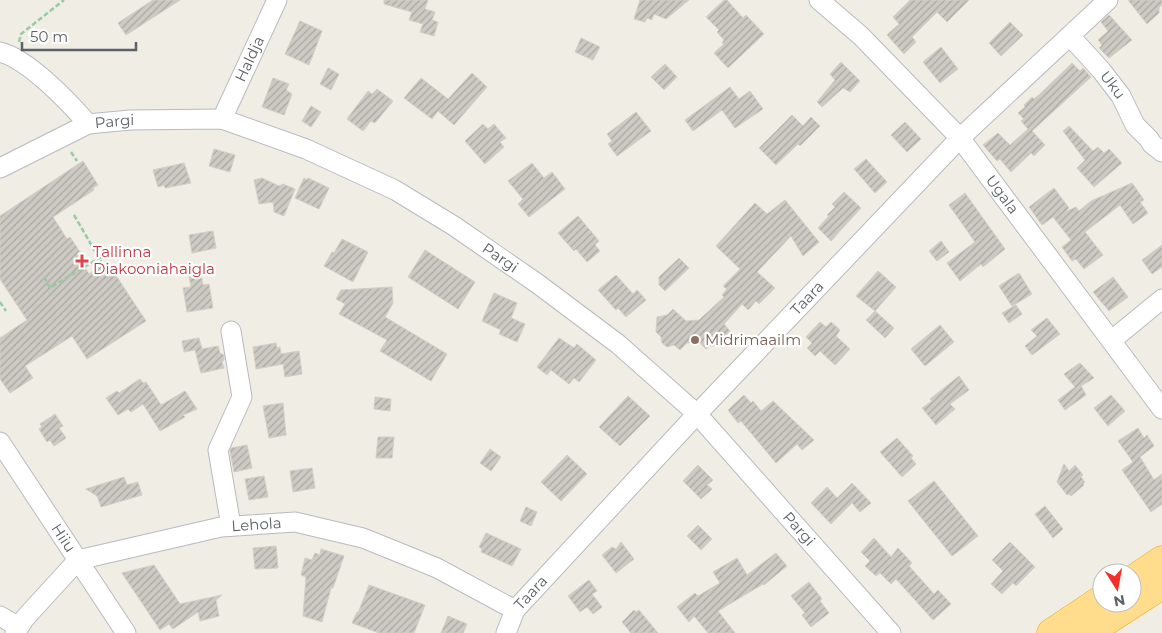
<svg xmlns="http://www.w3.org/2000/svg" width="1162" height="633" viewBox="0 0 1162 633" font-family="Montserrat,sans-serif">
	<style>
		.building { fill: url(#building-hatch); stroke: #d5cec2 }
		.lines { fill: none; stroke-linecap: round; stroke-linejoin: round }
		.minor-casing { stroke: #b7bbbf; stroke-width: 21 }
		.highway-casing { stroke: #f49e00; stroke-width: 29 }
		.path { stroke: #98caa4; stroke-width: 2.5; stroke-dasharray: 5 2.5; stroke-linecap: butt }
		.minor { stroke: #fff; stroke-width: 19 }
		.highway { stroke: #ffdd8c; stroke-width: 28 }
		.health-dot { fill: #e0444e; stroke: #fff; stroke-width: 2 }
		.education-dot { fill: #8d6e63; stroke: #fff; stroke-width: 2 }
		.labels { text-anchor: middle; stroke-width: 4.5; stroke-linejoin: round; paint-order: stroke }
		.street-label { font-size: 15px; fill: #5c6166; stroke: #fff }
		.health-label { font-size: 15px; fill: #be3a42; stroke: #fff; text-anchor: start }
		.education-label { font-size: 15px; fill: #785e54; stroke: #fff; text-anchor: start }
	</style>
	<defs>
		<pattern id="building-hatch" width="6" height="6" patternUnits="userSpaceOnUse" patternTransform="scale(1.25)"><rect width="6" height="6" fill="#cdc9c3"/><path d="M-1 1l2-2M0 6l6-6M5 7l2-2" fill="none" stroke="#aaa7a2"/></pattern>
	</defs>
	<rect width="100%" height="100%" fill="#f0ede4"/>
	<!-- building -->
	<path class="building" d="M153 0H180L126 35 118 23Z
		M384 0H428L425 9 435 12 432 20 438 22 434 36 420 32 423 24 409 20 412 12 384 4Z
		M640 0H689L666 19 654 14 652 20 647 18 645 22 634 19Z
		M724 0H727L743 18 746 15 764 34 728 68 714 53 724 44 722 43 724 40 717 32 719 30 706 17Z
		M910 0H969L947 22 937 12 912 37 916 42 904 54 887 35 899 24 893 17Z
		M1128 0H1162V4L1159 8V13L1147 24Z
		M1109 15 1132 40 1109 58 1099 48 1102 45 1098 40 1108 31 1101 22Z
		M300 21 322 31 309 65 285 54Z
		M1010 22 1023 35 1001 56 989 43Z
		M581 38 600 47 593 60 575 52Z
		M941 47 958 69 940 83 923 62Z
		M841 62 860 81 850 92 843 88 822 107 817 102 835 80 830 74Z
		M1072 63 1080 71 1083 68 1091 77 1032 131 1045 145 1034 156 1031 153 1011 172 1000 159 997 161 983 145 998 133 1010 145 1028 129 1021 121 1024 119 1018 113 1025 107 1024 105 1032 97 1034 99 1040 94Z
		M665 64 677 77 664 90 651 77Z
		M328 68 339 74 331 90 320 84Z
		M472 73 487 87 454 125 438 111 432 119 404 98 421 78 448 99Z
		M273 78 289 84 286 90 292 94 284 115 262 107Z
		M730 87 739 99 750 91 763 109 735 128 722 110 693 131 685 120Z
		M377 89 393 101 375 123 371 121 363 131 347 119 368 91 372 94Z
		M311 106 321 112 311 127 302 121Z
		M636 112 651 131 617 156 608 144 612 141 607 134Z
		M792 115 803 126 811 117 820 126 800 146 798 144 776 165 759 148Z
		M905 122 921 139 907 152 891 135Z
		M483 124 488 129 494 124 506 138 500 142 504 147 485 164 465 141Z
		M1069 126 1093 151 1098 147 1104 153 1109 149 1122 163 1094 187 1077 168 1085 160 1063 131Z
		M214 149 235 155 230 172 209 166Z
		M866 159 887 182 875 193 854 169Z
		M83 161 98 185 93 188 94 190 53 217 67 239 70 237 80 252 77 254 89 274 107 262 146 321 87 359 72 336 25 366 33 378 10 393 0 379V338L27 320 0 279V216Z
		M184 163 191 183 165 188 164 185 158 187 153 170Z
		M532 163 544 178 552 172 565 189 529 217 518 204 523 199 508 181Z
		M262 178 279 186 283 184 295 189 284 216 274 212 273 202 259 204 254 180Z
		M304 178 307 180 308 178 329 188 319 209 295 198Z
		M1132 183 1144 200 1140 202 1148 213 1133 224 1120 205 1085 232 1103 255 1084 269 1076 259 1072 261 1062 247 1071 240 1053 217 1042 225 1029 207 1054 188 1069 208 1065 212 1076 207 1079 211 1091 201Z
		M844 192 861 208 831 241 818 228 829 216 827 215 835 207 832 204Z
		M965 193 1005 249 983 267 981 264 960 281 947 263 975 242 949 205Z
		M785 200 819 242 803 256 791 236 757 272 775 288 759 304 756 301 748 310 742 304 724 324 730 331 723 338 720 346H710L706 349 699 342 687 343 680 350 674 345 667 347 662 343 661 337 656 332 657 317 667 315 673 309 686 321 699 320 724 297 722 295 727 289 723 286 740 269 716 246 755 203 767 214Z
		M578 216 599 241 595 245 600 251 587 262 576 249 574 251 558 233Z
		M213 231 216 248 192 253 189 235Z
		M342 239 368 252 353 282 324 266 332 252 334 253Z
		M941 241 949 252 937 261 929 251Z
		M1162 245V267L1152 274 1142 260Z
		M425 250 475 282 458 309 408 277Z
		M679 258 689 268 665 291 659 285V277Z
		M878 271 896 287 875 311 856 296Z
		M1019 273 1032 294 1012 306 999 286Z
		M201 274 203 285 209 284 213 308 187 312 183 288 191 287 189 276Z
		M616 275 633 294 637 290 646 300 626 317 618 308 616 310 598 290Z
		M1113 277 1128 297 1109 311 1093 292Z
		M392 287 393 303 385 317 447 354 431 381 380 351 387 340 339 314 345 304 336 299 341 290Z
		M494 293 517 303 511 318 525 324 517 342 499 334 501 330 482 321Z
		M1016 305 1022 314 1009 323 1002 313Z
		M875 311 894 328 885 338 866 320Z
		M1047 318 1060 334 1032 355 1025 346 1037 336 1031 330Z
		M820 322 826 327 831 322 840 330 836 336 850 349 835 365 820 351 815 356 807 348 812 343 806 337Z
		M940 325 954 342 925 366 911 349Z
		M199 338 202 349 218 346 220 353 224 355V360L222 362 224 368 201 373 195 350 184 352 182 341Z
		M559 338 574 348 577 344 596 360 579 382 574 378 569 384 551 370 547 375 537 367Z
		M276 343 277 348 280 347 281 354 299 351 302 374 285 377 283 364 256 369 253 347Z
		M1080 363 1094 378 1081 386 1086 395 1065 410 1058 400 1075 387 1064 374Z
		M959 376 969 390 950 404 955 409 936 425 922 408 932 401 930 399Z
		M140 379 143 383 146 382 161 405 185 391 197 409 183 415 185 417 160 431 143 404 131 412 128 409 118 415 106 398 117 391 119 393Z
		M744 395 751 403 753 401 761 411 773 401 814 440 802 450 797 444 776 463 741 421 738 423 728 410Z
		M1111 395 1125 411 1108 426 1094 408Z
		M628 396 650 416 620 446 599 427Z
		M375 397 391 399 390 411 374 409Z
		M283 403 286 435 269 438 263 406Z
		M55 414 63 426 59 428 66 438 54 446 50 440 47 442 39 429 42 427 40 424Z
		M1138 428 1144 438 1147 435 1154 446 1140 457 1154 480 1162 474V504L1151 512 1122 470 1133 462 1118 441Z
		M378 437H394L392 458H376Z
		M897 438 913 456 911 458 916 464 902 477 880 452Z
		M247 445 252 468 234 472 230 451 231 448Z
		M490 449 501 457 491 471 480 463Z
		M567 455 587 474 561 501 541 482Z
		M1064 464 1069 471 1075 465 1083 475 1081 477 1085 482 1083 484 1084 485 1071 496 1069 494 1067 495 1057 482Z
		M698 465 713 480 707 485 712 489 701 499 683 481Z
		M312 468 315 488 293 492 290 471Z
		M264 476 268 497 249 500 245 479Z
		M124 477 127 485 138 482 142 495 101 507 97 496 86 489Z
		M934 481 978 536 952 556 908 501Z
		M852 483 871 503 860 512 852 503 831 524 811 503 827 487 837 498Z
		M1045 506 1063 529 1053 538 1035 514Z
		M526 507 537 512 531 526 520 521Z
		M698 525 712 539 701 550 687 536Z
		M486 533 521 549 512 566 481 552 482 549 479 547Z
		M874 538 891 557 898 548 912 563 909 566 934 594 938 590 951 604 933 620 896 579 891 584 880 573 876 576 865 566 870 561 861 552Z
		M621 542 634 559 616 573 602 555 612 547 616 549Z
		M1010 542 1035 567 1016 586 1013 583 1002 594 991 584 1003 571 992 560Z
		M276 546 278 568 255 569 253 548Z
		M321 549 344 556 333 588H331L322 622 303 616 306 577 301 575 305 558 312 560 315 553 320 555Z
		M776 553 787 566 764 585 763 584 718 611 735 633H708L694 616 689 622 677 607 695 593 698 596 720 583 713 572 737 558 747 575Z
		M154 565 180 604 222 595 216 600 219 616 200 621 198 612 173 629 169 624 160 630 122 573Z
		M589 580 597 591 592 594 602 607 593 614 587 607 580 612 568 596Z
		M809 582 822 599 820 601 829 613 811 627 802 615 805 613 791 596Z
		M369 585 425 605 414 633H379L352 623 357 612 358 613Z
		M634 610 636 612 639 610 658 633H631L622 622Z
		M448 616 467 624 463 633H441Z"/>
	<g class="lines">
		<!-- minor casing -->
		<g class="minor-casing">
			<g id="minor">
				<path id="s1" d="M819 0 861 36 960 138 1162 409"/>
				<path id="s2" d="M1070 36 1101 70 1121 96 1135 125 1149 139 1152 144 1162 152"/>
				<path d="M0 52C28 59 69 102 88 124"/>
				<path id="s3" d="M222 119 277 0"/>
				<path id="s4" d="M0 168 88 124 130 120 222 119 306 149 395 190 454 226 538 284 618 344 697 414 891 633"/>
				<path d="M231 331 242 397 218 450 231 526"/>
				<path d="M1112 340 1162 299"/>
				<path id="s5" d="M0 442 126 633"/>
				<path d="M0 616 19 627"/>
				<path id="s6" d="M15 633 25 618 78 560 221 527 295 522 363 538 437 568 515 610"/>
				<path id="s7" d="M506 633 515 610 697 414 960 138 1108 0"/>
			</g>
		</g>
		<!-- highway casing -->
		<g class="highway-casing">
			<path id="highway" d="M1132 580 1162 560
				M1051 633 1102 599
				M1088 633 1162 585"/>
		</g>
		<!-- path -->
		<path class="path" d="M19 42 21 34 64 0
			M71 152 77 161
			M74 215 103 265
			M44 277 50 288 99 258 136 251
			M0 302 6 311"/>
		<!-- minor -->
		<use href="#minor" class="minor"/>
		<!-- highway -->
		<use href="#highway" class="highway"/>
	</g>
	<!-- markers -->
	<path class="health-dot" d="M79.5 253.5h5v5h5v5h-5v5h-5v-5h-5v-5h5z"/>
	<circle class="education-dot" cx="695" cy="340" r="5"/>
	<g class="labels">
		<!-- street labels -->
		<g class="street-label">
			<text dy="5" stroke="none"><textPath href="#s3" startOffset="66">Haldja</textPath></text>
			<text dy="5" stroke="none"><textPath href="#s2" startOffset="65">Uku</textPath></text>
			<text dy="5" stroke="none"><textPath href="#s4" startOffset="125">Pargi</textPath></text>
			<text dy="5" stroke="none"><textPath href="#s1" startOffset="268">Ugala</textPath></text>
			<text dy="5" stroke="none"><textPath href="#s4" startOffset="545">Pargi</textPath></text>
			<text dy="5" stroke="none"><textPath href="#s7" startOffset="452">Taara</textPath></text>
			<text dy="5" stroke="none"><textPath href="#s6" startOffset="279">Lehola</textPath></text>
			<text dy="5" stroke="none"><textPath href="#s4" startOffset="950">Pargi</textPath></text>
			<text dy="5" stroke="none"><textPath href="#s5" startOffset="115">Hiiu</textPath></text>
			<text dy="5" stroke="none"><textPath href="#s7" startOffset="48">Taara</textPath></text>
		</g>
		<!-- health labels -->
		<g class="health-label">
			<text x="93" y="257">Tallinna<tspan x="93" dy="17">Diakooniahaigla</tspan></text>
		</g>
		<!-- education labels -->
		<g class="education-label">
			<text x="705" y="345">Midrimaailm</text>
		</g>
	</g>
	<!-- north arrow -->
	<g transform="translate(1117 588) rotate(169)"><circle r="24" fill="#ffffff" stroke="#bec0c2"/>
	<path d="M0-4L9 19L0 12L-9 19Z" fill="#f32f27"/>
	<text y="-8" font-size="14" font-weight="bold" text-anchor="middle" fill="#5c6166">N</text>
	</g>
	<!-- scale -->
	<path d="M22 42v8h114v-8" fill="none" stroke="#5c6166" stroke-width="2.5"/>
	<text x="30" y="42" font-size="15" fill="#5c6166" stroke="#ffffff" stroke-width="4" paint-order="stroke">50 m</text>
</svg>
